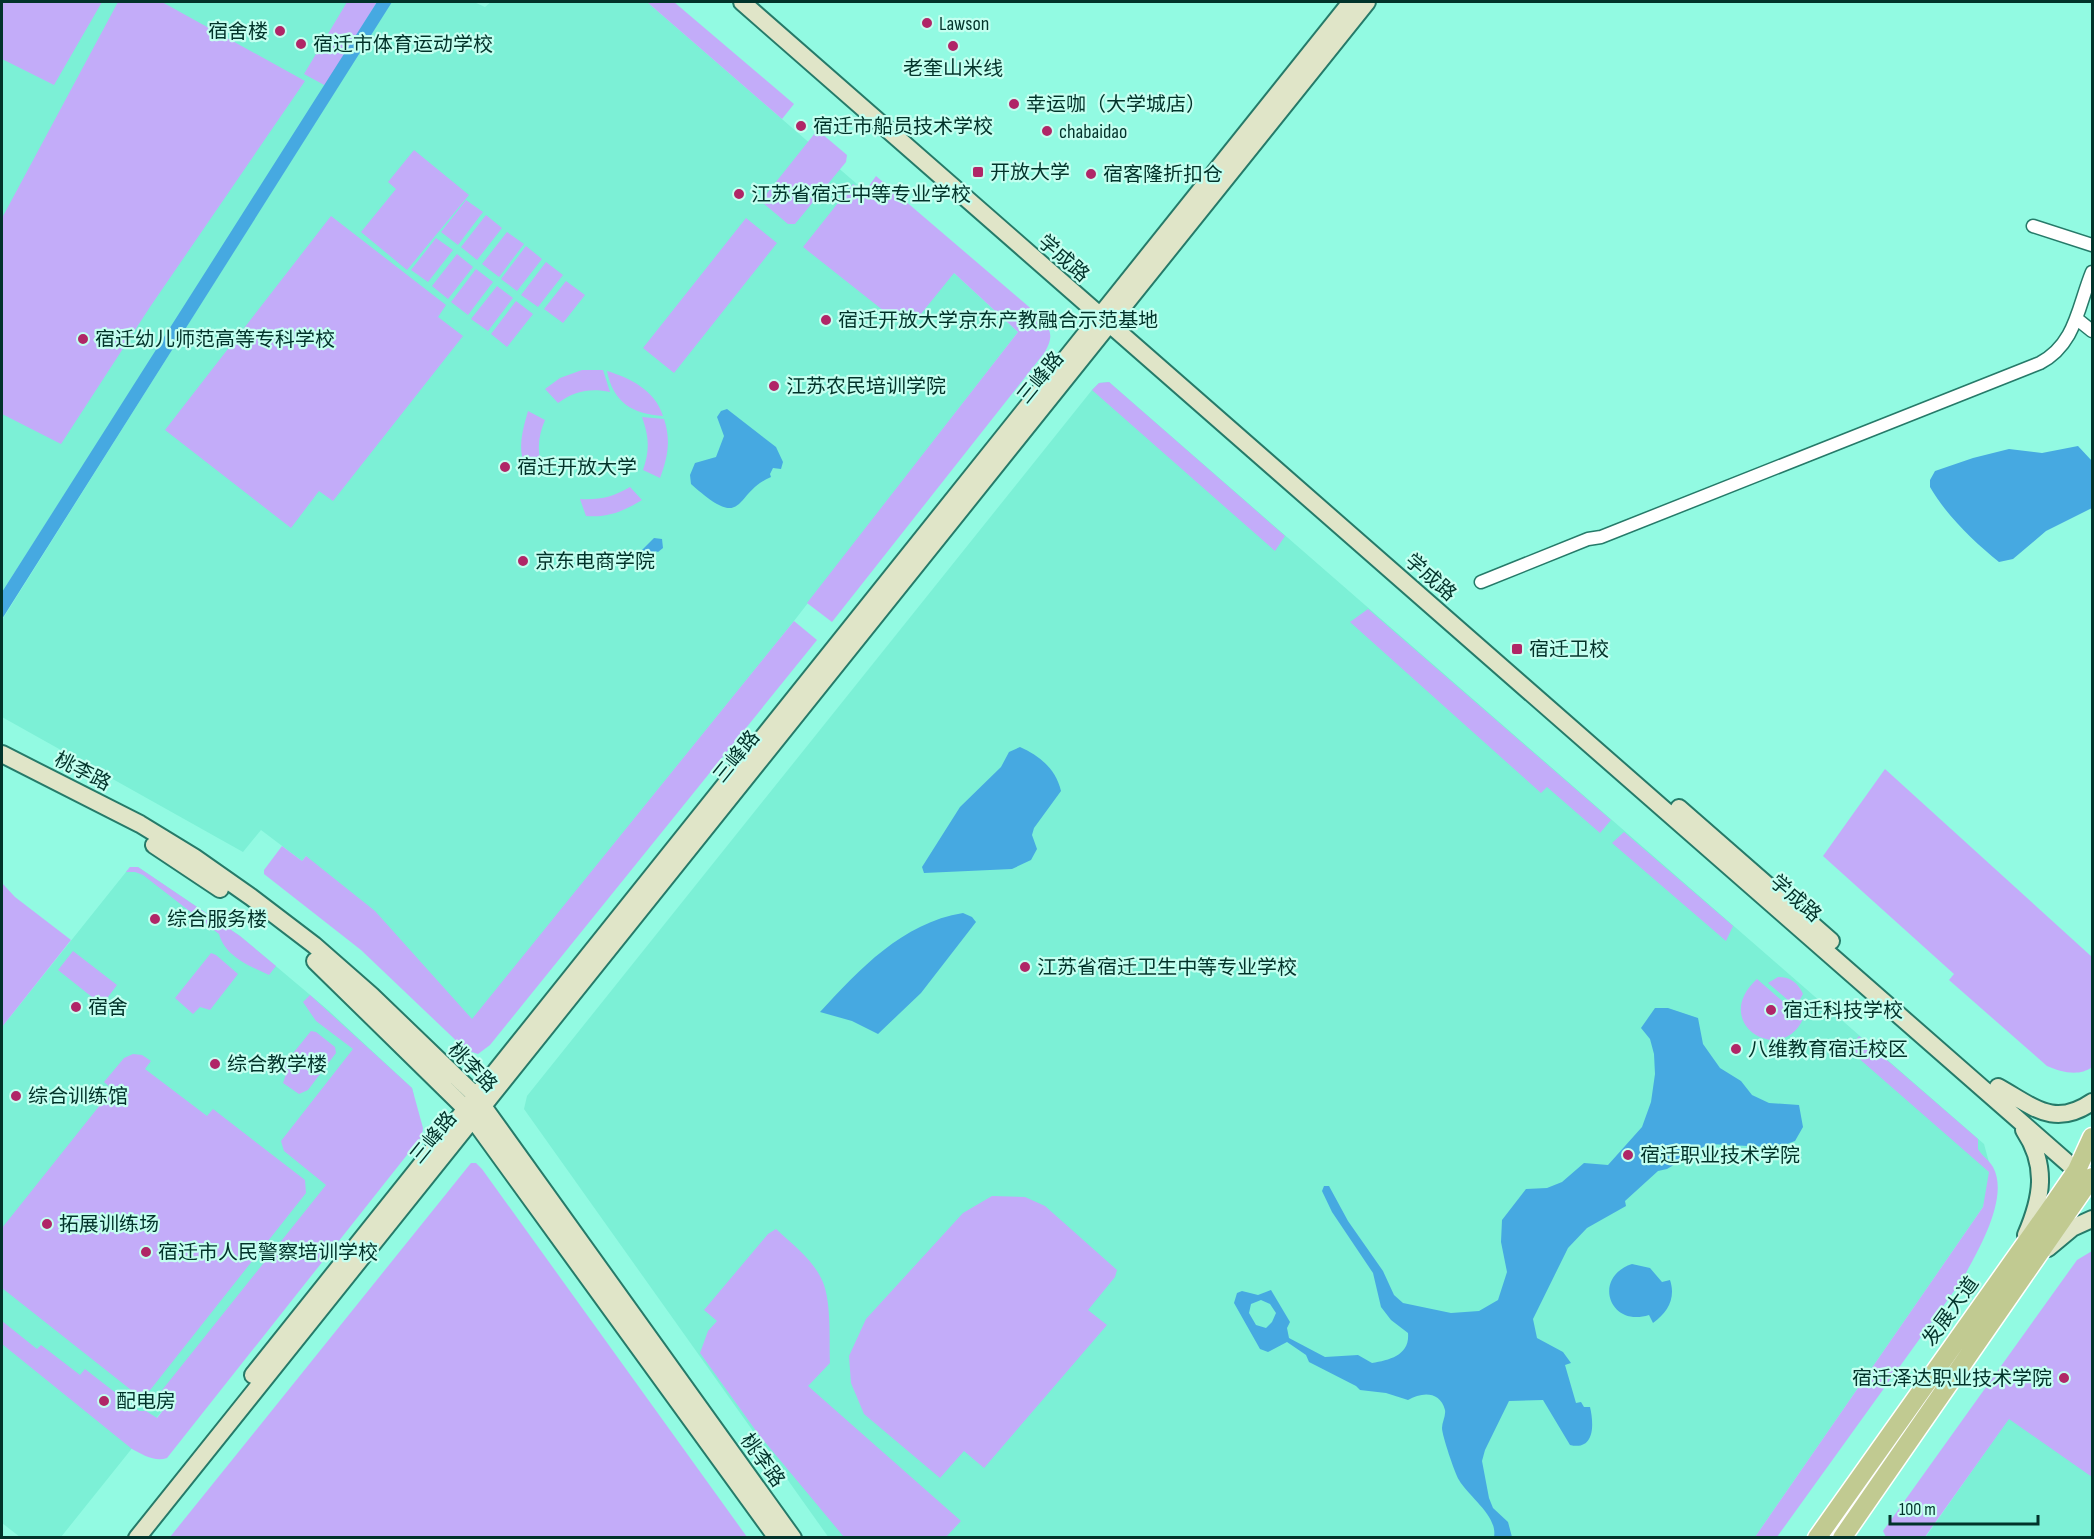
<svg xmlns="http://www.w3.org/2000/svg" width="2094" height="1539" viewBox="0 0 2094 1539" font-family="'Sofia Sans Condensed','Noto Sans SC',sans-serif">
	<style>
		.built { fill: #7cf0d6 }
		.green { fill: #c3acf9 }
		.water { fill: #46a9e1; fill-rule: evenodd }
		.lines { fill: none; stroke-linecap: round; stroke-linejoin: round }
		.street-casing { stroke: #267a69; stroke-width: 15 }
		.secondary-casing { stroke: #267a69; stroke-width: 20 }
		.primary-casing { stroke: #fff; stroke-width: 21 }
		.street { stroke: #fff; stroke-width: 12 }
		.secondary { stroke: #e0e5c8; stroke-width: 16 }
		.primary { stroke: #c1ca91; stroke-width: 18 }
		.poi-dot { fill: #b02667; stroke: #c4fff0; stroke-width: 2 }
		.labels { text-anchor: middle; stroke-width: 4.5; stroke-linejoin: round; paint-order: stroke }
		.poi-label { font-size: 20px; fill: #02332a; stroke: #c4fff0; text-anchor: start }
		.street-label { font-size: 20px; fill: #02332a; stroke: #c4fff0 }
	</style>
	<rect width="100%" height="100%" fill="#92fae2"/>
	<!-- built -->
	<path class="built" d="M2 2H376L326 86 2 592Z
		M391 2H474L485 7 491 2H647L865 191 1018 332 794 621 472 1020 306 856 302 861 261 830 243 852 2 717V620Z
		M1109 382 1984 1144 1990 1166 1988 1189 1983 1207 1755 1537 829 1538 524 1109 527 1096 1092 390 1099 383Z
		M130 867H138L240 936 328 1010 412 1088 414 1096 61 1537H20L2 1523V1027Z
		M2092 1310V1537L1925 1538 2080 1317Z"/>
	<!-- green -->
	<path class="green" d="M2 2H102L54 85 2 59Z
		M118 2H162L305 81 150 307 61 444 2 414V218Z
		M347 2H377L326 86 304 74Z
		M647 2H674L794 104 782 119Z
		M815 133H821L847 155 846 162 795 224H788L763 203 764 197Z
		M414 150 469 195 407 270 361 232 396 189 388 182Z
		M876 176 1042 318C1052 332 1053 337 1045 352L832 622 807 603 1018 332 954 273 908 330 803 247 853 184 864 193Z
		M466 200 483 212 458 245 441 232Z
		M486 215 502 228 477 260 461 247Z
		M331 216 446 305 438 317 463 336 333 501 319 491 291 528 165 430Z
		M746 218 777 243 674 373 643 348Z
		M507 232 524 244 499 277 482 264Z
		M436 238 453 250 428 282 411 270Z
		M526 246 542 259 517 291 501 279Z
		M457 254 473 267 448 299 432 286Z
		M546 262 563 275 538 307 521 295Z
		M476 269 493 282 468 315 451 302Z
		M566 281 585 295 563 323 544 309Z
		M497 286 513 298 488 331 471 319Z
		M516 301 533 314 507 347 491 334Z
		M582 370H603L610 392C590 388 575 391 558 403L545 389 560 378Z
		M607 371C630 378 655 390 663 416 632 414 613 402 607 371Z
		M1109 382 1285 536 1275 551 1092 390 1099 383Z
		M528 411 545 420C538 436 536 454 544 469L525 466C517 448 523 429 528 411Z
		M642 417 664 419C671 440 668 457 660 478L643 470C650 450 649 437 642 417Z
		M630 487 642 500C624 511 608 518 586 516L580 499C600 500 613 497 630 487Z
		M1368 609 1611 820 1600 833 1547 787 1541 793 1350 622Z
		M794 621 817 640 490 1045 478 1054 466 1050 361 950 264 874V870L282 846 302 861 306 856 375 911 472 1019Z
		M1885 769 2092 957V1067C2079 1077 2061 1072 2047 1066L1949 980 1954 974 1823 856Z
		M1624 832 1733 926 1726 941 1612 843Z
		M130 867H138L240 936 276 966 269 975C249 966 225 956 219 934L143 875 135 872H126Z
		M2 883 15 897 71 940 2 1027Z
		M73 951 117 985 102 1005 58 970Z
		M211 953 216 955 238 974 210 1010 200 1007 193 1014 175 998Z
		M1778 977C1791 977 1798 983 1803 994L1796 1007 1768 983Z
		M1757 979 1803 1019C1781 1067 1709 1023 1757 979Z
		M310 995 412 1088 423 1128 422 1136 167 1458C155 1462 143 1455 132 1449L2 1344V1321L37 1349 41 1345 80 1375 85 1369 139 1411H146L157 1418 165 1408 155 1399 326 1185 284 1151 281 1141 353 1049 316 1021 303 1002Z
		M311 1031 316 1032 335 1047 336 1053 308 1090 299 1094 283 1083 286 1074 282 1067Z
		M1859 1036 1978 1139V1149C1982 1156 1989 1160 1993 1167 2010 1198 1977 1253 1962 1280L1777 1537H1755L1983 1207 1989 1172 1848 1049Z
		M133 1054 142 1055 151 1061 145 1069 207 1116 213 1109 305 1180 306 1193 147 1394 140 1397 2 1288V1228L104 1100 112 1089 104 1082 124 1058Z
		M471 1163H476L482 1169 747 1537H170Z
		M992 1196 1025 1197 1045 1206 1117 1270 1115 1277 1088 1310 1107 1325 984 1468 964 1451 940 1478 864 1414 851 1383 849 1356 866 1319 963 1213Z
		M776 1229C791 1243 812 1259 821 1278 832 1298 829 1340 830 1363L808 1386 961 1521 946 1537H844L759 1435 700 1353 708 1331 717 1321 704 1310 768 1234Z
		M2092 1251V1477L2009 1419 1925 1537H1886L1883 1531 2077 1260Z"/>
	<!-- water -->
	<path class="water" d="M377 2H392L2 619V592Z
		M727 409 776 447 783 462 781 469 773 468 770 474 771 477C732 493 747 534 691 484L690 475 695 463 716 457 724 436 717 417 721 411Z
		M2078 446 2092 461V508L2046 531 2013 559 1999 562C1974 542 1946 515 1930 487V480L1935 471 1973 458 2009 449 2042 453Z
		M654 538 662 539 663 548 658 552 655 551 648 565 638 566V554Z
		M1020 747C1040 756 1056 769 1061 791L1034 828 1032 835 1037 849 1031 860 1012 869 924 873 922 867 960 807 1001 767 1009 752Z
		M963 913 972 917 976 922 921 993 878 1034 852 1021 820 1012C860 969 902 923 963 913Z
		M1655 1008H1668L1698 1018 1703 1044 1720 1068 1741 1081 1752 1095 1769 1103 1799 1105 1803 1127 1795 1141 1787 1144 1769 1147 1708 1144 1667 1169 1658 1171 1625 1201 1626 1206 1587 1228 1568 1248 1533 1319 1537 1338 1563 1352 1571 1363 1565 1365 1576 1403 1581 1402 1584 1407H1590C1594 1424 1595 1451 1570 1445L1543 1400 1509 1401 1485 1450 1482 1461 1489 1498 1493 1508 1508 1522 1512 1537H1494C1498 1516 1469 1497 1459 1480 1455 1474 1442 1435 1442 1428 1442 1422 1446 1416 1445 1410 1440 1391 1422 1392 1408 1400L1386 1393 1360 1390 1356 1386 1309 1362 1306 1355 1287 1342 1268 1352 1260 1349 1234 1303 1237 1293 1242 1291 1258 1295 1271 1290 1290 1322 1287 1328 1289 1338 1325 1357 1358 1355 1372 1363C1390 1360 1410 1355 1408 1333L1391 1320 1381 1307 1373 1273 1332 1212 1322 1191 1324 1186H1329L1348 1221 1383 1271 1394 1295 1403 1303 1451 1313 1479 1311 1498 1300 1507 1272 1501 1242 1502 1220 1526 1189 1547 1188 1562 1182 1584 1163 1608 1165 1642 1127 1651 1102 1655 1074 1654 1054 1650 1039 1641 1028ZM1261 1300 1270 1304 1276 1313 1272 1322 1266 1328 1256 1325 1249 1313 1251 1304Z
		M1632 1264 1650 1268 1662 1282 1670 1280C1676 1298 1668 1312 1653 1323L1649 1315C1609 1328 1592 1277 1632 1264Z"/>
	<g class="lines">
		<!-- street casing -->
		<g class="street-casing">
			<path id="street" d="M2033 226 2092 245
				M2077 319 2092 331
				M1481 582 1588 539 1601 537 2040 363C2076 344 2078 306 2092 272"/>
		</g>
		<!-- secondary casing -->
		<g class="secondary-casing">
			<path id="secondary" d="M742 2 2086 1179
				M2 754 140 824 194 857 251 897 314 945 371 995 475 1095 793 1538
				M1679 808 1831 941
				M154 845 220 889
				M315 961 465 1108 777 1538
				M1998 1087C2034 1107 2054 1128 2092 1102
				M2024 1130C2048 1166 2042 1198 2026 1235
				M2048 1248 2072 1228 2092 1219
				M253 1375 1351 2
				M137 1538 1367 2"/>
		</g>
		<!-- primary casing -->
		<g class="primary-casing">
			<path id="primary" d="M1817 1538 2055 1202 2077 1170 2092 1137
				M1842 1538 2092 1177"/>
		</g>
		<!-- street -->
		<use href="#street" class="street"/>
		<!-- secondary -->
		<use href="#secondary" class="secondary"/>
		<!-- primary -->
		<use href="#primary" class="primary"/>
	</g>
	<!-- markers -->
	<g class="poi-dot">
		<circle cx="927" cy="23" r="6"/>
		<circle cx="280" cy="31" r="6"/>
		<circle cx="301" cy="44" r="6"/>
		<circle cx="953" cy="46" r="6"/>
		<circle cx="1014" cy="104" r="6"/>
		<circle cx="801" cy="126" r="6"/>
		<circle cx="1047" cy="131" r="6"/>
		<rect x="972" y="166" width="12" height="12" rx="3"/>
		<circle cx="1091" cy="174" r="6"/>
		<circle cx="739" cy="194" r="6"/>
		<circle cx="826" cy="320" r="6"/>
		<circle cx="83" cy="339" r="6"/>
		<circle cx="774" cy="386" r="6"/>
		<circle cx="505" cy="467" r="6"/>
		<circle cx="523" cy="561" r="6"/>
		<rect x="1511" y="643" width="12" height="12" rx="3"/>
		<circle cx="155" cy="919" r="6"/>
		<circle cx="1025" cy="967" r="6"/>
		<circle cx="76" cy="1007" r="6"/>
		<circle cx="1771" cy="1010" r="6"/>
		<circle cx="1736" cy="1049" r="6"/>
		<circle cx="215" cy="1064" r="6"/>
		<circle cx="16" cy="1096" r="6"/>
		<circle cx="1628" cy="1155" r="6"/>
		<circle cx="47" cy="1224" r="6"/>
		<circle cx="146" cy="1252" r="6"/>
		<circle cx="2064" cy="1378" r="6"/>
		<circle cx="104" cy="1401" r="6"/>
	</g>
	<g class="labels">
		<!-- poi labels -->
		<g class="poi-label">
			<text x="939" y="30">Lawson</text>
			<text x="268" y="38" text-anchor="end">宿舍楼</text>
			<text x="313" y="51">宿迁市体育运动学校</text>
			<text x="953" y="75" text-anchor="middle">老奎山米线</text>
			<text x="1026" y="111">幸运咖（大学城店）</text>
			<text x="813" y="133">宿迁市船员技术学校</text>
			<text x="1059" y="138">chabaidao</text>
			<text x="990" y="179">开放大学</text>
			<text x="1103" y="181">宿客隆折扣仓</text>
			<text x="751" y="201">江苏省宿迁中等专业学校</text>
			<text x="838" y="327">宿迁开放大学京东产教融合示范基地</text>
			<text x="95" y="346">宿迁幼儿师范高等专科学校</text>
			<text x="786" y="393">江苏农民培训学院</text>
			<text x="517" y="474">宿迁开放大学</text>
			<text x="535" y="568">京东电商学院</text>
			<text x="1529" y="656">宿迁卫校</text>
			<text x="167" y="926">综合服务楼</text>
			<text x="1037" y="974">江苏省宿迁卫生中等专业学校</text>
			<text x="88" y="1014">宿舍</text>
			<text x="1783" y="1017">宿迁科技学校</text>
			<text x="1748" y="1056">八维教育宿迁校区</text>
			<text x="227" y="1071">综合教学楼</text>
			<text x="28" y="1103">综合训练馆</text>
			<text x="1640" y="1162">宿迁职业技术学院</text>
			<text x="59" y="1231">拓展训练场</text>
			<text x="158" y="1259">宿迁市人民警察培训学校</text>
			<text x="2052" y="1385" text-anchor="end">宿迁泽达职业技术学院</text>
			<text x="116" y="1408">配电房</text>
		</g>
		<!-- street labels -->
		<g class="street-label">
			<text transform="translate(1064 258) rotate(41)" y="7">学成路</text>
			<text transform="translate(1040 377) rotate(-51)" y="7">三峰路</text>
			<text transform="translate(1431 577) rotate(41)" y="7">学成路</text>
			<text transform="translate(736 756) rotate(-51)" y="7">三峰路</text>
			<text transform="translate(83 771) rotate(27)" y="7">桃李路</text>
			<text transform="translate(1796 898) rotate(41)" y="7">学成路</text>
			<text transform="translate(473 1067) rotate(46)" y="7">桃李路</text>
			<text transform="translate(433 1137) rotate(-51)" y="7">三峰路</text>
			<text transform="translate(1950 1311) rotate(-54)" y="7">发展大道</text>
			<text transform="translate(763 1460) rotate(54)" y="7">桃李路</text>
		</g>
	</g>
	<!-- border -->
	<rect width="2094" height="1539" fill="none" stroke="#02332a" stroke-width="6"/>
	<!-- scale -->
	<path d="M1890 1515v9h148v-9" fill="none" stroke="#02332a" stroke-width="3"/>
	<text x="1899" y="1515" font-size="18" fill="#02332a" stroke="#c4fff0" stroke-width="4.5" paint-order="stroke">100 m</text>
</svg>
